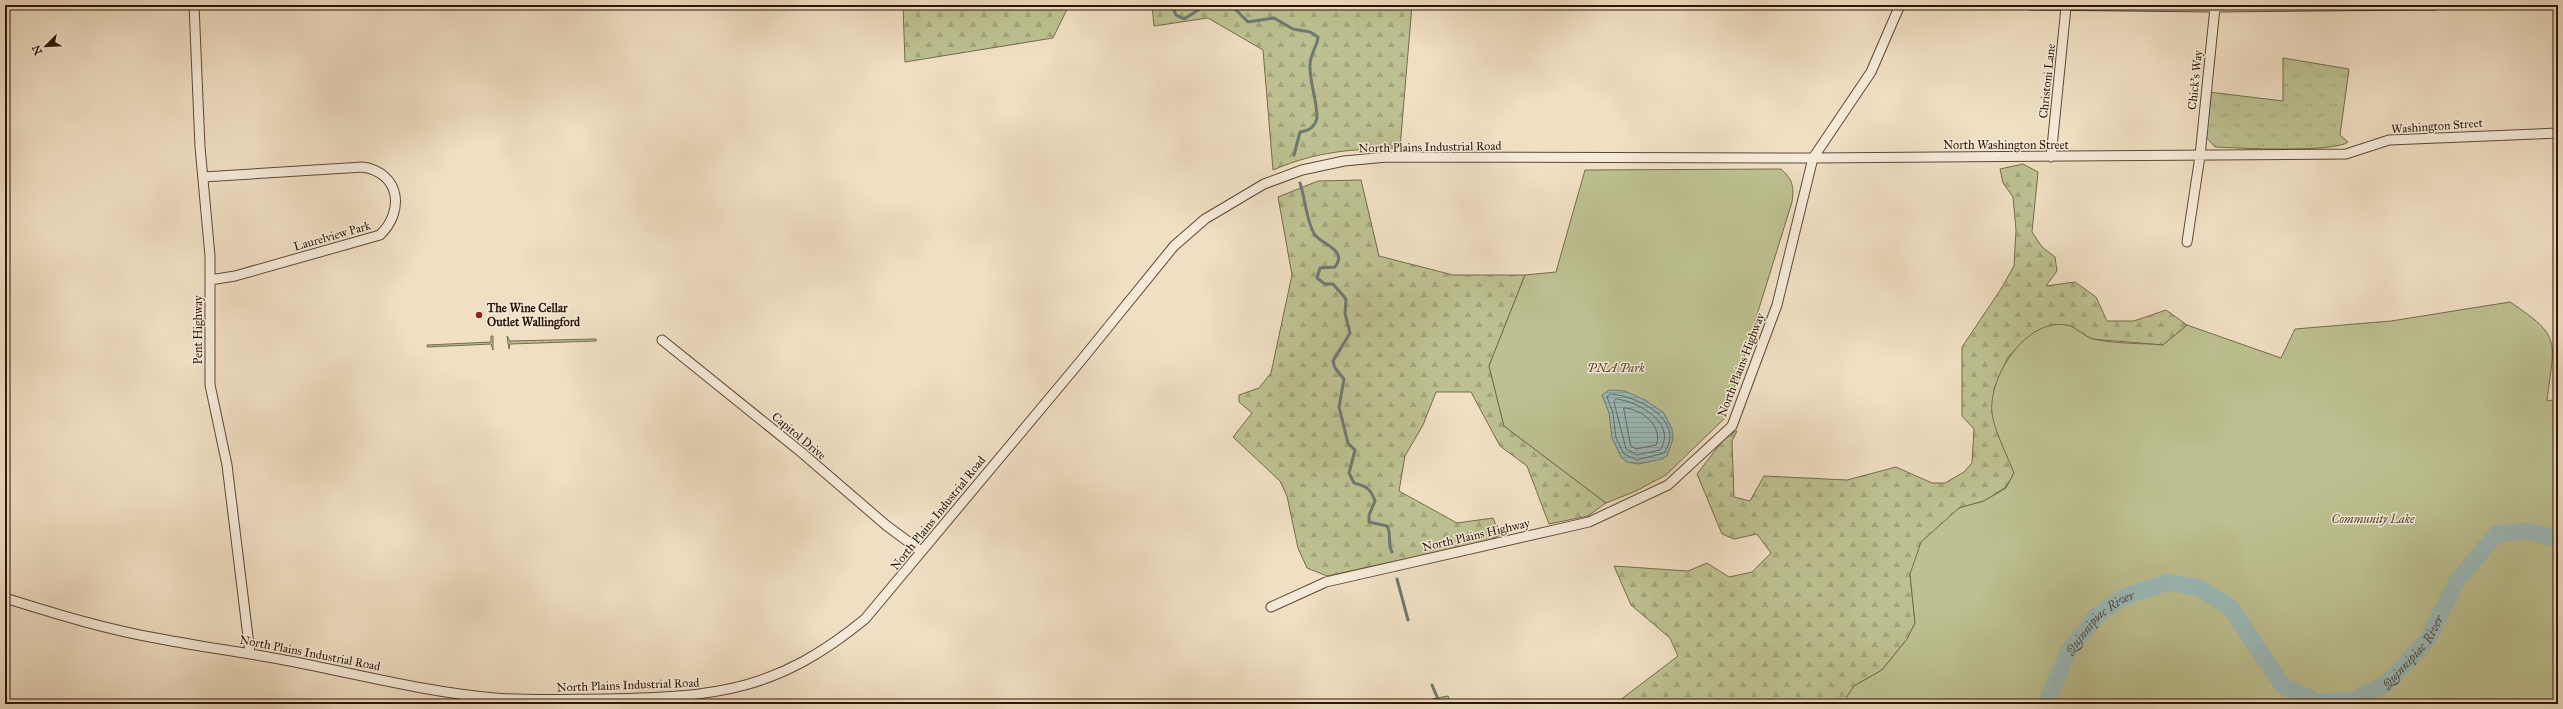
<svg xmlns="http://www.w3.org/2000/svg" width="2563" height="709" viewBox="0 0 2563 709" font-family="'IM FELL Great Primer',serif">
	<style>
		.grass { fill: url(#grass-tufts); stroke: #756b4c }
		.forest { fill: url(#forest-firs); stroke: #756b4c }
		.park { fill: #bdc191; stroke: #756b4c }
		.garden { fill: url(#garden-dots); stroke: #756b4c }
		.water { fill: url(#water-rules); stroke: #6f7972 }
		.lines { fill: none; stroke-linecap: round; stroke-linejoin: round }
		.shore { stroke: #646860; stroke-width: 1 }
		.stream { stroke: #6f7972; stroke-width: 3 }
		.river { stroke: #9bbcba; stroke-width: 17 }
		.minor-casing { stroke: #5e4836; stroke-width: 11 }
		.minor { stroke: #f5ead8; stroke-width: 9 }
		.poi-dot { fill: #8f2418; stroke: #f5ead8; stroke-width: 1.5 }
		.labels { text-anchor: middle; stroke-width: 3; stroke-linejoin: round; paint-order: stroke }
		.street-label { font-size: 12px; fill: #2d1507; stroke: #f5ead8 }
		.poi-label { font-size: 12px; font-weight: bold; fill: #2d1507; stroke: #f5ead8; text-anchor: start }
		.park-label { font-size: 12px; font-style: italic; fill: #584930; stroke: #f5ead8 }
		.water-label { font-size: 13px; font-style: italic; fill: #544f46; stroke: #f5ead8 }
	</style>
	<defs>
		<pattern id="grass-tufts" width="24" height="20" patternUnits="userSpaceOnUse"><rect width="24" height="20" fill="#bdc191"/><path d="M3 7l-1-3M5 7V3M7 7l1-3M15 17l-1-3M17 17v-4M19 17l1-3" fill="none" stroke="#a3a57c"/></pattern>
		<pattern id="forest-firs" width="22" height="20" patternUnits="userSpaceOnUse"><rect width="22" height="20" fill="#bdc191"/><path d="M5 1l3.5 6h-7zM16 11l3.5 6h-7z" fill="#a3a57c"/></pattern>
		<pattern id="garden-dots" width="8" height="8" patternUnits="userSpaceOnUse"><rect width="8" height="8" fill="#bdc191"/><path d="M2 2h.1M6 6h.1" fill="none" stroke="#a3a57c" stroke-width="1.8" stroke-linecap="round"/></pattern>
		<pattern id="water-rules" width="6" height="5" patternUnits="userSpaceOnUse"><rect width="6" height="5" fill="#9bbcba"/><path d="M0 2.5h6" fill="none" stroke="#86a19e"/></pattern>
	</defs>
	<rect width="100%" height="100%" fill="#f0dfc3"/>
	<filter id="stains"><feTurbulence type="fractalNoise" baseFrequency=".005" numOctaves="4"/><feColorMatrix values="0 0 0 0 .2 0 0 0 0 .09 0 0 0 0 .02 0 0 0 .5 -.17"/></filter>
	<radialGradient id="worn" r=".72"><stop offset=".6" stop-color="#630" stop-opacity="0"/><stop offset="1" stop-color="#630" stop-opacity=".3"/></radialGradient>
	<!-- grass -->
	<path class="grass" d="M2283 58 2349 69 2340 135 2348 142C2334 153 2238 148 2215 147L2206 137 2209 92 2283 101Z"/>
	<!-- forest -->
	<path class="forest" d="M903 5H1069L1053 38 905 62Z
		M1152 5H1412L1400 148C1353 149 1317 151 1273 170L1263 50 1208 18 1154 26Z
		M2023 164 2038 172 2032 232 2042 247 2055 257 2057 271 2046 286 2075 282 2096 297 2107 321H2134L2166 310 2187 325 2163 345 2092 339 2067 325 2027 338 2008 357 1994 389 1992 413 2014 473 2006 487 1984 501 1959 508 1910 574 1915 623 1907 639 1882 670 1854 686 1844 702 1847 704H1615L1678 656 1670 638 1631 605 1614 566 1688 571 1707 563 1729 577 1752 572 1771 553 1757 534 1734 539 1722 534 1697 474 1727 435 1737 431 1732 441 1734 497 1750 501 1764 476 1847 480 1896 467 1932 483H1945L1964 472 1972 463 1974 429 1962 416V347L2001 289 2014 266 2016 230 2013 197 2003 183 2000 169Z
		M1361 180 1379 256 1453 275H1525L1489 366 1504 426 1606 503 1588 516 1549 524 1527 466 1500 446 1471 392H1436L1423 425 1405 456 1399 491 1457 523 1493 518 1500 535 1487 541 1327 576 1307 568 1298 548 1287 496 1280 481 1233 437 1252 413 1239 402V395L1259 388 1271 373 1292 275 1278 197 1318 181Z
		M1448 696 1451 704H1432V699Z"/>
	<!-- park -->
	<path class="park" d="M1781 169C1793 180 1794 186 1792 202L1725 418 1666 475 1636 491 1606 503 1504 426 1489 366 1525 275 1556 272 1585 170Z
		M2510 302C2563 337 2554 341 2547 401L2558 399V704H1847L1844 701 1854 686 1882 670 1907 639 1915 623 1910 574 1921 542 1959 508 1984 501 2006 488 2014 473C2008 458 1993 427 1992 413 1988 377 2026 318 2066 325 2076 326 2084 337 2093 339 2116 344 2140 343 2163 345L2187 325 2281 358 2295 329 2391 321Z"/>
	<!-- garden -->
	<path class="garden" d="M491 336H493V350L491 344 427 347V345L491 342Z
		M507 336 510 341 596 339V341L510 344 509 349Z"/>
	<!-- water -->
	<path class="water" d="M1609 390 1625 391 1645 400 1664 413 1672 429 1673 439 1667 456 1662 459 1638 464 1627 462 1621 457 1612 438 1609 413 1602 395Z"/>
	<g class="lines">
		<!-- shore -->
		<path class="shore" d="M1611 394C1637 396 1687 420 1664 453L1637 460 1624 454 1616 438 1613 413 1607 397Z
			M1616 399C1637 401 1678 423 1660 450L1637 455 1626 449 1614 402Z
			M1624 408C1641 408 1664 427 1656 445L1636 449 1631 446Z"/>
		<!-- stream -->
		<path class="stream" d="M1172 5 1176 15 1184 19 1206 5
			M1231 5 1248 22 1274 18 1293 29 1310 32 1318 37C1318 45 1309 55 1310 67 1310 84 1317 100 1317 118 1315 127 1309 131 1300 132L1294 155
			M1300 183C1305 197 1307 225 1315 235 1323 245 1348 250 1335 267L1320 268 1317 278 1325 284H1333L1346 299 1345 313 1350 333 1333 361 1335 368 1344 379 1339 407 1348 443 1355 450 1349 473 1354 483C1366 486 1371 489 1375 501L1369 515V522L1387 526C1392 534 1387 543 1392 552
			M1397 579 1408 620
			M1432 685 1440 704"/>
		<!-- river -->
		<path class="river" id="s1" d="M2046 704 2068 652 2097 615 2122 598 2168 582 2199 588 2230 607 2283 686 2317 702 2354 700 2387 683 2427 640 2457 581 2496 534 2528 531 2558 539"/>
		<!-- minor casing -->
		<g class="minor-casing">
			<path id="minor" d="M194 5 200 147 210 256V385L227 465 250 653
				M2030 5 2215 7 2435 5
				M2051 157 2066 7
				M203 177 363 167C400 173 405 211 380 235L235 276 210 280
				M2187 242 2200 156 2215 7
				M662 340 801 452 887 526 921 551
				M5 598C56 614 108 630 161 639 202 647 243 652 284 660 354 673 424 692 495 698 532 701 570 699 607 699 717 697 777 691 865 619L1079 363 1174 246 1205 219 1264 184 1302 170 1344 161 1387 157 1813 158 2346 154 2389 140 2558 133
				M1271 607 1326 582 1589 522 1668 485 1732 426 1777 305 1813 158 1871 72 1900 5"/>
		</g>
		<!-- minor -->
		<use href="#minor" class="minor"/>
	</g>
	<!-- markers -->
	<circle class="poi-dot" cx="479" cy="315" r="4"/>
	<g class="labels">
		<!-- street labels -->
		<g class="street-label">
			<text transform="translate(2195 80) rotate(-84)" y="4">Chick's Way</text>
			<text transform="translate(2047 81) rotate(-84)" y="4">Christoni Lane</text>
			<text transform="translate(2437 126) rotate(-4)" y="4">Washington Street</text>
			<text x="2006" y="149">North Washington Street</text>
			<text transform="translate(1430 147) rotate(-1)" y="4">North Plains Industrial Road</text>
			<text transform="translate(332 236) rotate(-16)" y="4">Laurelview Park</text>
			<text transform="translate(198 330) rotate(-90)" y="4">Pent Highway</text>
			<text transform="translate(1741 365) rotate(-69)" y="4">North Plains Highway</text>
			<text transform="translate(799 436) rotate(40)" y="4">Capitol Drive</text>
			<text transform="translate(938 513) rotate(-51)" y="4">North Plains Industrial Road</text>
			<text transform="translate(1476 535) rotate(-13)" y="4">North Plains Highway</text>
			<text transform="translate(310 653) rotate(11)" y="4">North Plains Industrial Road</text>
			<text transform="translate(628 685) rotate(-2)" y="4">North Plains Industrial Road</text>
		</g>
		<!-- poi labels -->
		<g class="poi-label">
			<text x="487" y="312">The Wine Cellar<tspan x="487" dy="14">Outlet Wallingford</tspan></text>
		</g>
		<!-- park labels -->
		<g class="park-label">
			<text x="1616" y="372">PNA Park</text>
			<text x="2373" y="523">Community Lake</text>
		</g>
		<!-- water labels -->
		<g class="water-label">
			<text dy="5" stroke="none"><textPath href="#s1" startOffset="101">Quinnipiac River</textPath></text>
			<text dy="5" stroke="none"><textPath href="#s1" startOffset="498">Quinnipiac River</textPath></text>
		</g>
	</g>
	<!-- margin -->
	<rect width="2563" height="709" fill="none" stroke="#f0dfc3" stroke-width="20"/>
	<rect x="6" y="6" width="2551" height="697" fill="none" stroke="#2d1507" stroke-width="2"/>
	<rect x="10" y="10" width="2543" height="689" fill="none" stroke="#2d1507"/>
	<!-- north arrow -->
	<g transform="translate(46 46) rotate(246)" stroke="#f5ead8" stroke-width="3" paint-order="stroke">
	<path d="M0-3L7 15L0 10L-7 15Z" fill="#2d1507"/>
	<text y="-6" font-size="11" font-weight="bold" text-anchor="middle" fill="#2d1507">N</text>
	</g>
	<rect width="100%" height="100%" filter="url(#stains)"/>
	<rect width="100%" height="100%" fill="url(#worn)"/>
</svg>
